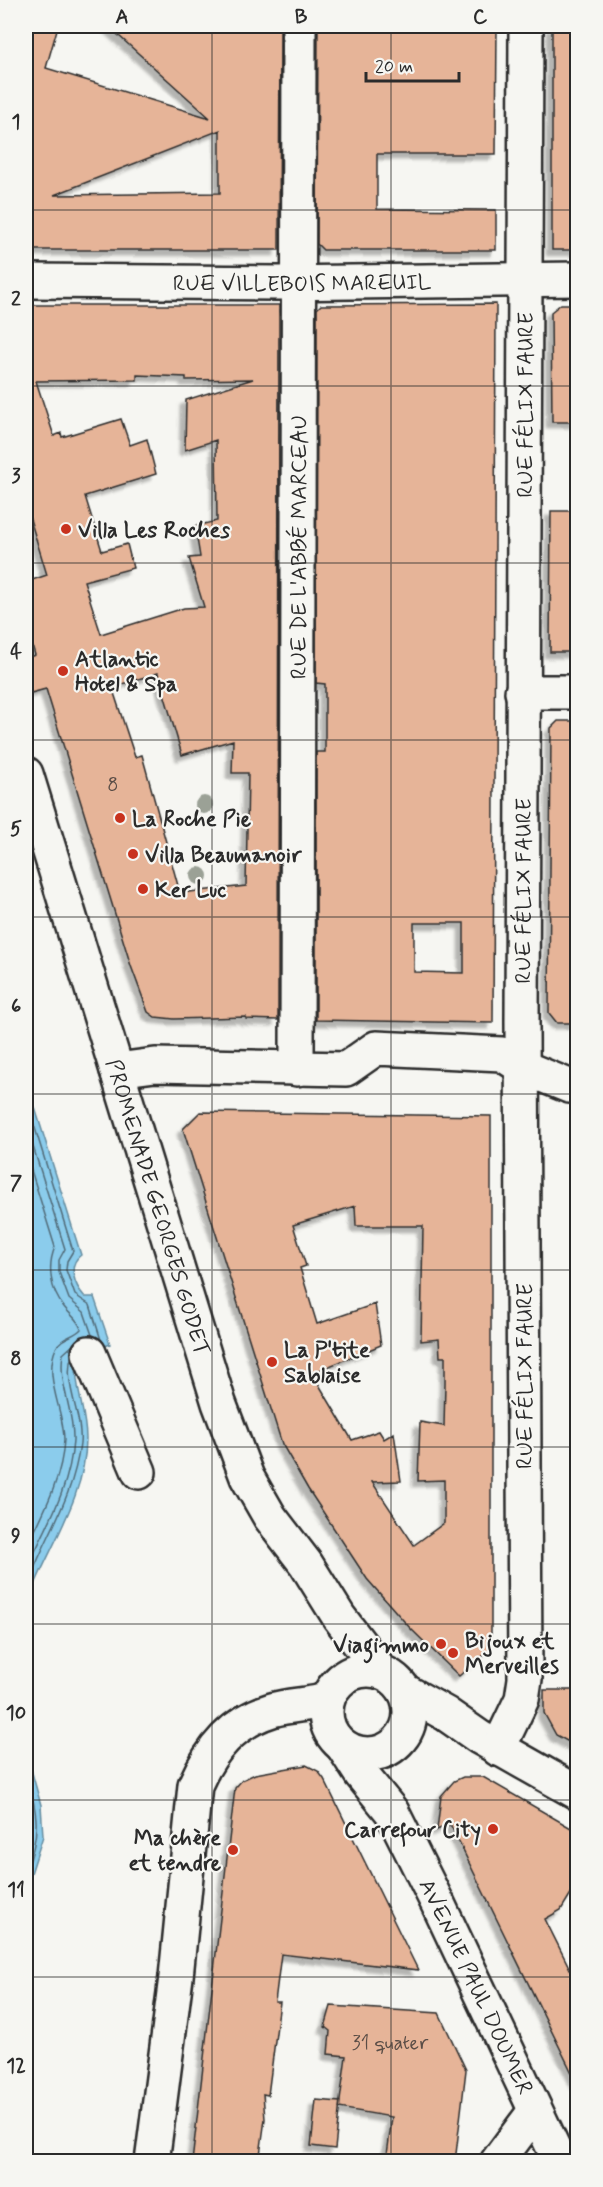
<svg xmlns="http://www.w3.org/2000/svg" width="603" height="2187" viewBox="0 0 603 2187" font-family="Mynerve,sans-serif">
	<style>
		.water { fill: #8bccec; stroke: #658c9f; stroke-width: 1.5 }
		.lines { fill: none; stroke-linecap: round; stroke-linejoin: round }
		.shore { stroke: #516b78; stroke-width: 1.5 }
		.building { fill: #e6b498; stroke: #2b2b2b; stroke-width: 1.5; fill-rule: evenodd; filter: url(#shadow) }
		.minor-casing { stroke: #2b2b2b; stroke-width: 38 }
		.minor { stroke: #f6f6f2; stroke-width: 33 }
		.tree { fill: #9ba196 }
		.grid { fill: none; stroke: #2b2b2b; stroke-width: 1.5; stroke-opacity: 0.55 }
		.poi-dot { fill: #c8321e; stroke: #f6f6f2; stroke-width: 2 }
		.labels { text-anchor: middle; stroke-width: 4.5; stroke-linejoin: round; paint-order: stroke }
		.number-label { font-size: 20px; fill: #5a4d46 }
		.street-label { font-size: 22px; fill: #2b2b2b; stroke: #f6f6f2 }
		.poi-label { font-size: 22px; font-weight: bold; fill: #2b2b2b; stroke: #f6f6f2; text-anchor: start }
		.neatline { fill: none; stroke: #2b2b2b; stroke-width: 2 }
		.grid-label { font-size: 20px; text-anchor: middle; font-weight: bold; fill: #2b2b2b }
	</style>
	<defs>
		<filter id="shadow"><feDropShadow dx="-5.5" dy="5.5" stdDeviation="1.5" flood-color="#0004"/></filter>
	</defs>
	<rect width="100%" height="100%" fill="#f6f6f2"/>
	<filter id="ink" filterUnits="userSpaceOnUse"><feTurbulence type="fractalNoise" baseFrequency=".0167" numOctaves="2"/><feDisplacementMap in="SourceGraphic" scale="12" xChannelSelector="R" yChannelSelector="G"/><feConvolveMatrix kernelMatrix="1 2 1 2 8 2 1 2 1" color-interpolation-filters="sRGB"/></filter>
	<g filter="url(#ink)">
		<!-- water -->
		<path class="water" d="M26 1079 81 1255C67 1265 74 1285 85 1297H94L110 1344 76 1358C74 1386 86 1411 86 1439 86 1499 45 1552 26 1607Z
			M26 1751 41 1805 43 1836 26 1889Z"/>
		<g class="lines">
			<!-- shore -->
			<path class="shore" d="M26 1099 73 1251 67 1261 66 1270 75 1295 90 1305 101 1340
				M26 1124 65 1249 59 1260V1272L69 1299 84 1312 92 1335
				M26 1154 55 1247C47 1266 50 1290 64 1307 71 1316 77 1318 81 1329 74 1337 61 1337 56 1348 43 1377 64 1410 64 1440 62 1480 42 1515 26 1549
				M26 1570C45 1529 71 1487 73 1440 74 1410 58 1384 63 1354L74 1344
				M26 1589C44 1538 73 1500 80 1444 83 1414 62 1384 72 1354
				M26 1772C38 1814 41 1831 26 1872"/>
		</g>
		<!-- building -->
		<path class="building" d="M26 26H58L46 68 210 118 108 26H280L279 250H26ZM220 130V193L54 195Z
			M318 26H497L496 154H377V209L496 210V250H323L317 244Z
			M552 26H578V250H552Z
			M496 304 493 1023 316 1020V752H325V684L316 683 317 309 321 305ZM414 923H464V973L414 972Z
			M561 304H578V422H552L551 312Z
			M26 305H279L278 1020 246 1019V1017L174 1019 155 1017 148 1012 131 966 46 689 31 693 26 674V658L35 655 26 624V582L47 575 30 519 26 521ZM137 375 186 377V380L253 379 186 400 185 450 216 440 217 521 195 526 200 557 189 558 204 607 184 608 101 634 84 581 133 568 127 544 102 551 85 496 156 474 147 439 130 445 121 419 62 437 61 433 54 436 36 381 137 380ZM158 673 182 755 233 740 232 773H248L246 886 180 893 142 755 135 757 112 687Z
			M551 511H578V652H550Z
			M558 721H577L578 1023H557L549 1013 551 728Z
			M200 1112 491 1116V1649L459 1676 410 1628 367 1579 308 1489 282 1444 183 1129ZM355 1206 356 1226H423L421 1341 439 1339 440 1357H445V1383L444 1426 420 1422 418 1481 444 1480V1523L414 1545 372 1482 401 1481 394 1433 384 1439 379 1431 352 1440 312 1373 381 1345 375 1304 317 1324 300 1268 306 1266 293 1225Z
			M544 1690H578V1747L556 1735 544 1713Z
			M306 1765 318 1771 324 1779 418 1970 281 1954 275 2002H280L268 2095 263 2094 265 2119 259 2162H192L235 1788 242 1780 255 1774Z
			M463 1777H483L578 1832V1882L561 1910 545 1919 578 1985V2085L450 1824 437 1830 441 1796 454 1781Z
			M331 2006 439 2013 466 2070 455 2162H386L392 2117 339 2108 346 2056 328 2054 330 2031 325 2027Z
			M316 2100 340 2102 335 2149 311 2146Z"/>
		<g class="lines">
			<!-- minor casing -->
			<g class="minor-casing">
				<g id="minor">
					<path id="s1" d="M26 281 279 283 578 279"/>
					<path d="M522 692H578"/>
					<path id="s2" d="M26 774 219 1403 247 1477 270 1517 306 1564 339 1617 381 1672"/>
					<path id="s3" d="M297 1069 299 26"/>
					<path d="M117 1070 155 1065 346 1069 376 1048 502 1054 522 1067 569 1086H578"/>
					<path d="M89 1353 139 1472"/>
					<circle cx="368" cy="1712" r="42"/>
					<path d="M405 1691 446 1714 479 1737 578 1793"/>
					<path id="s4" d="M343 1746 361 1774 392 1812 439 1906 560 2162"/>
					<path id="s5" d="M498 1749 522 1699 525 1679 522 1022 526 26"/>
					<path d="M152 2162 176 1977 195 1785C211 1749 233 1722 272 1710 289 1705 309 1705 327 1700"/>
					<path d="M497 2162 535 2111"/>
				</g>
			</g>
			<!-- minor -->
			<use href="#minor" class="minor"/>
		</g>
		<!-- trees -->
		<g class="tree">
			<circle cx="204" cy="805" r="9"/>
			<circle cx="199" cy="876" r="9"/>
		</g>
	</g>
	<!-- grid -->
	<path class="grid" d="M212 26V2162M391 26V2162M26 210H578M26 386H578M26 563H578M26 740H578M26 917H578M26 1094H578M26 1270H578M26 1447H578M26 1624H578M26 1800H578M26 1977H578"/>
	<!-- markers -->
	<g class="poi-dot">
		<circle cx="66" cy="529" r="6"/>
		<circle cx="63" cy="671" r="6"/>
		<circle cx="120" cy="818" r="6"/>
		<circle cx="133" cy="854" r="6"/>
		<circle cx="143" cy="889" r="6"/>
		<circle cx="272" cy="1362" r="6"/>
		<circle cx="441" cy="1644" r="6"/>
		<circle cx="453" cy="1653" r="6"/>
		<circle cx="493" cy="1829" r="6"/>
		<circle cx="233" cy="1850" r="6"/>
	</g>
	<g class="labels">
		<!-- number labels -->
		<g class="number-label">
			<text x="113" y="791">8</text>
			<text x="390" y="2049">31 quater</text>
		</g>
		<!-- street labels -->
		<g class="street-label">
			<text dy="8" stroke="none"><textPath href="#s1" startOffset="276">RUE VILLEBOIS MAREUIL</textPath></text>
			<text dy="8" stroke="none"><textPath href="#s5" startOffset="1350">RUE FÉLIX FAURE</textPath></text>
			<text dy="8" stroke="none"><textPath href="#s3" startOffset="522">RUE DE L'ABBÉ MARCEAU</textPath></text>
			<text dy="8" stroke="none"><textPath href="#s5" startOffset="864">RUE FÉLIX FAURE</textPath></text>
			<text dy="8" stroke="none"><textPath href="#s2" startOffset="453">PROMENADE GEORGES GODET</textPath></text>
			<text transform="translate(524 1376) rotate(-90)" y="8">RUE FÉLIX FAURE</text>
			<text dy="8" stroke="none"><textPath href="#s4" startOffset="276">AVENUE PAUL DOUMER</textPath></text>
		</g>
		<!-- poi labels -->
		<g class="poi-label">
			<text x="78" y="537">Villa Les Roches</text>
			<text x="75" y="666">Atlantic<tspan x="75" dy="25">Hotel &amp; Spa</tspan></text>
			<text x="132" y="826">La Roche Pie</text>
			<text x="145" y="862">Villa Beaumanoir</text>
			<text x="155" y="897">Ker Luc</text>
			<text x="284" y="1357">La P'tite<tspan x="284" dy="25">Sablaise</tspan></text>
			<text x="465" y="1648">Bijoux et<tspan x="465" dy="25">Merveilles</tspan></text>
			<text x="429" y="1652" text-anchor="end">Viagimmo</text>
			<text x="481" y="1837" text-anchor="end">Carrefour City</text>
			<text x="221" y="1845" text-anchor="end">Ma chère<tspan x="221" dy="25">et tendre</tspan></text>
		</g>
	</g>
	<!-- margin -->
	<rect width="603" height="2187" fill="none" stroke="#f6f6f2" stroke-width="66"/>
	<!-- scale -->
	<path d="M366 72v9h93v-9" fill="none" stroke="#2b2b2b" stroke-width="3"/>
	<text x="375" y="72" font-size="18" fill="#2b2b2b" stroke="#f6f6f2" stroke-width="4.5" paint-order="stroke">20 m</text>
	<rect x="33" y="33" width="537" height="2121" class="neatline"/>
	<g class="grid-label">
		<text x="122" y="23">A</text>
		<text x="301" y="23">B</text>
		<text x="480" y="23">C</text>
		<text x="16" y="128">1</text>
		<text x="16" y="305">2</text>
		<text x="16" y="482">3</text>
		<text x="16" y="658">4</text>
		<text x="16" y="835">5</text>
		<text x="16" y="1012">6</text>
		<text x="16" y="1189">7</text>
		<text x="16" y="1365">8</text>
		<text x="16" y="1542">9</text>
		<text x="16" y="1719">10</text>
		<text x="16" y="1896">11</text>
		<text x="16" y="2072">12</text>
	</g>
</svg>
